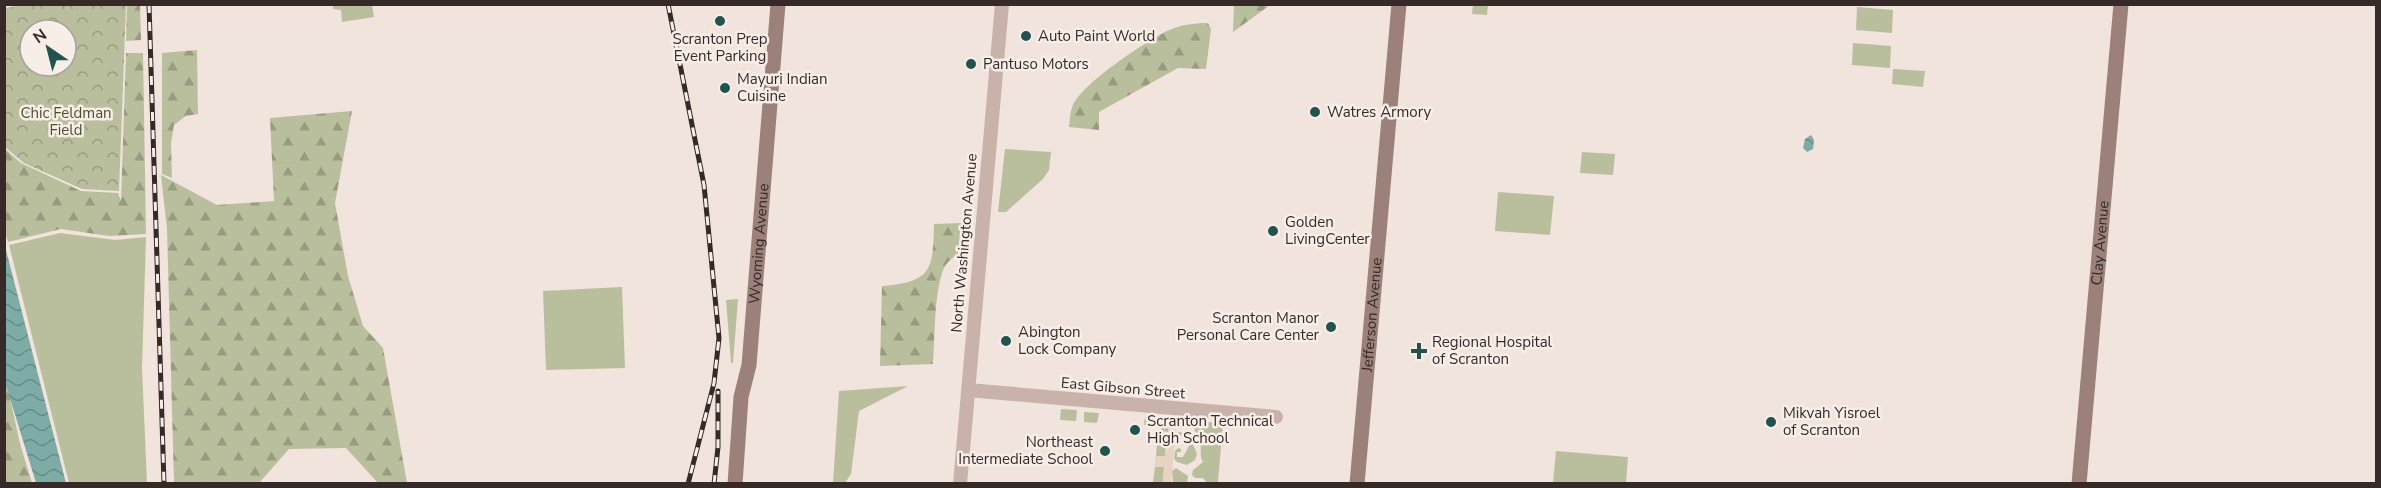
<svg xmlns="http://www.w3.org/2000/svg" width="2381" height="488" viewBox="0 0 2381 488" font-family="'Nunito Sans',sans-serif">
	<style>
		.green { fill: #b9bf9d }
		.forest { fill: url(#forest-firs) }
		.park { fill: url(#park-crowns); fill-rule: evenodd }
		.plaza { fill: #e8d2c4 }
		.water { fill: url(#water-waves) }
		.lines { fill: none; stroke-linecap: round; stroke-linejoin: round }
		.tertiary { stroke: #c8b2a9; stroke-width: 14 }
		.secondary { stroke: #9b817a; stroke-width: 15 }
		.rail-casing { stroke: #352a28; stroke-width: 5 }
		.rail { stroke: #f8eee8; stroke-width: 3; stroke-dasharray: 9; stroke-linecap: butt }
		.poi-dot { fill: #20544f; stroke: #f8eee8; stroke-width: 2 }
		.labels { text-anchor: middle; stroke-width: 5; stroke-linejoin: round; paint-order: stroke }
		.poi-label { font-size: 15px; fill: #352a28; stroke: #f8eee8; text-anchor: start }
		.park-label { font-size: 15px; fill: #4a522d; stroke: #f8eee8 }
		.street-label { font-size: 15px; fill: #352a28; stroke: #f8eee8 }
	</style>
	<defs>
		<pattern id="forest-firs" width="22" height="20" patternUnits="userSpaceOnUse" patternTransform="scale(1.5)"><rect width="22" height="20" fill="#b9bf9d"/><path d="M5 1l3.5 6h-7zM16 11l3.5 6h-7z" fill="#979b80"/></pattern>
		<pattern id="park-crowns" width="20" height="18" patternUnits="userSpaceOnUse" patternTransform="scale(1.5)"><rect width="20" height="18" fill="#b9bf9d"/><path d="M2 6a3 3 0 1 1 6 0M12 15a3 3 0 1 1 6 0" fill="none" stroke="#979b80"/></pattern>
		<pattern id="water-waves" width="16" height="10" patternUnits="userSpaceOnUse" patternTransform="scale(1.5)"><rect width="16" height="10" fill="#7daca6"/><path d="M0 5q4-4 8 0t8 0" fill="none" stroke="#678c87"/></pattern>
	</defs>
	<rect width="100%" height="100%" fill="#f0e4dc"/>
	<!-- green -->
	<path class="green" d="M333 5H372L374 17 342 22 341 10 333 9Z
		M1473 5H1488L1487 15 1472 14Z
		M1857 7 1893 10 1892 33 1856 30Z
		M1853 43 1891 46 1890 68 1852 65Z
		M1893 69 1925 71 1923 87 1892 84Z
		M1005 149 1051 152 1049 170 1043 179 1006 212H998Z
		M1582 152 1615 154 1613 175 1580 173Z
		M1498 192 1554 196 1550 235 1495 231Z
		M60 233 115 240 146 237 142 368 147 483H69L9 245Z
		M622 287 625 368 546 370 543 291Z
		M738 299 733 363H731L726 300Z
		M908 386 859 411 851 474 845 483H833L839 391Z
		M1061 409 1077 410 1076 421 1060 420Z
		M1084 412 1099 413 1097 423 1084 422Z
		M1145 417 1169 419 1168 432 1161 431V426L1144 425Z
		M1193 421 1223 423 1218 482 1231 483H1207L1203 478H1195L1192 475 1193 470 1203 462C1199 456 1202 451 1200 443 1198 435 1193 430 1193 421Z
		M1179 432 1188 433 1197 454 1195 460 1187 465 1177 462 1174 459 1175 451 1178 448 1181 449V452H1177V457H1183L1190 444 1184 436 1179 435 1178 444 1175 441 1176 435Z
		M1161 436H1167L1165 456H1156L1157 442H1160Z
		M1556 451 1628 457 1626 483H1553Z
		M1155 467H1164L1163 483 1153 482Z
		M1176 468 1188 476 1187 483H1173L1172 471Z"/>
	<!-- forest -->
	<path class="forest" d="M127 5H140L141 40 126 41Z
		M1234 5V4L1270 5 1233 32Z
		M1208 23 1211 29 1206 69 1178 68 1099 112V130L1069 127C1070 120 1070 111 1073 105 1083 83 1145 42 1167 31 1180 25 1194 23 1208 23Z
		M197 50 198 114 186 116 174 125 171 143 172 178 162 174V53Z
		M126 53H143L146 234 109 236 61 229 8 242 4 229 5 149 21 163 81 191 118 193 121 201Z
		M352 111 335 203 348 276 363 326 383 348 407 483H378L346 448 289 449 259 483H174L167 229 161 175 217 205 274 201 270 118Z
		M961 223 958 254C952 258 947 262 944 268 934 290 935 338 933 364L880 366 882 286C932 282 933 270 934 224Z
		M4 370 20 444 32 483H5Z"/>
	<!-- park -->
	<path class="park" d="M21 5H126L119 191 82 189 24 163 5 147V8ZM30 30H66V66H30Z"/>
	<!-- plaza -->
	<path class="plaza" d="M1170 419 1177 420 1171 483H1163L1164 467H1155V456H1165Z"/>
	<!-- water -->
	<path class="water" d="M1811 135 1814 140 1813 149 1807 152 1803 148 1805 139Z
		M4 247 6 250 66 483H36L5 382Z"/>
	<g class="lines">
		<!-- tertiary -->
		<path class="tertiary" d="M968 390 1276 417
			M960 484 1002 4"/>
		<!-- secondary -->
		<g class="secondary">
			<path id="s1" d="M735 484 741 397 749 365 778 4"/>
			<path id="s2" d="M1357 484 1399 4"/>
			<path id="s3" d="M2079 484 2121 4"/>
		</g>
		<!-- rail casing -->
		<g class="rail-casing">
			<path id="rail" d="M149 4 164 484
				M668 4 704 185 719 338 714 383 688 484
				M714 484 718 447V391"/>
		</g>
		<!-- rail -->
		<use href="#rail" class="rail"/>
	</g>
	<!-- markers -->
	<g class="poi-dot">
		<circle cx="720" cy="21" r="6"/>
		<circle cx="1026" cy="36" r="6"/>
		<circle cx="971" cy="64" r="6"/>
		<circle cx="725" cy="88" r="6"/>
		<circle cx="1315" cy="112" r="6"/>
		<circle cx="1273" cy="231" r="6"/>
		<circle cx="1331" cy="327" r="6"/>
		<circle cx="1006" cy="341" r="6"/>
		<path d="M1416 342h6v6h6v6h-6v6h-6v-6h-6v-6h6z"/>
		<circle cx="1771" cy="422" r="6"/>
		<circle cx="1135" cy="430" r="6"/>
		<circle cx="1105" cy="451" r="6"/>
	</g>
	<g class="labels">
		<!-- poi labels -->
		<g class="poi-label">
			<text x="1038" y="41">Auto Paint World</text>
			<text x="720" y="44" text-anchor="middle">Scranton Prep<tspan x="720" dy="17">Event Parking</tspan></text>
			<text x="983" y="69">Pantuso Motors</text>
			<text x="737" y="84">Mayuri Indian<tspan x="737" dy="17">Cuisine</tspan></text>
			<text x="1327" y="117">Watres Armory</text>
			<text x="1285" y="227">Golden<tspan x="1285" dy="17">LivingCenter</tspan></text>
			<text x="1319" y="323" text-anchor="end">Scranton Manor<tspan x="1319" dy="17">Personal Care Center</tspan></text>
			<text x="1018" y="337">Abington<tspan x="1018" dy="17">Lock Company</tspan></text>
			<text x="1432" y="347">Regional Hospital<tspan x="1432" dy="17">of Scranton</tspan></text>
			<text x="1783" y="418">Mikvah Yisroel<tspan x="1783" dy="17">of Scranton</tspan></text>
			<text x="1147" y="426">Scranton Technical<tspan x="1147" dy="17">High School</tspan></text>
			<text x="1093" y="447" text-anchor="end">Northeast<tspan x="1093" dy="17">Intermediate School</tspan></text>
		</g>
		<!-- park labels -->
		<g class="park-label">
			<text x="66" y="118">Chic Feldman<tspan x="66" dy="17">Field</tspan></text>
		</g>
		<!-- street labels -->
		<g class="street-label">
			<text transform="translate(964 243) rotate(-85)" y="5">North Washington Avenue</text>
			<text dy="5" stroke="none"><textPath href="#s1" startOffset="242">Wyoming Avenue</textPath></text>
			<text dy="5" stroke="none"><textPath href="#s3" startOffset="242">Clay Avenue</textPath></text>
			<text dy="5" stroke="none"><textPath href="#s2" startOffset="170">Jefferson Avenue</textPath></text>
			<text transform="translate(1123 388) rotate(5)" y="5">East Gibson Street</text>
		</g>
	</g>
	<!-- border -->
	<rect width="2381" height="488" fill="none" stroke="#352a28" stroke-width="12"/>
	<!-- north arrow -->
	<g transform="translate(48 48) rotate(325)"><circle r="28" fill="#f8eee8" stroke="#aaa09b" stroke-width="1.5"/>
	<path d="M0-4.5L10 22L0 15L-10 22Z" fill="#20544f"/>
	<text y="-9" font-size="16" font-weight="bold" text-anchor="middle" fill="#352a28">N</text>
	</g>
</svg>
